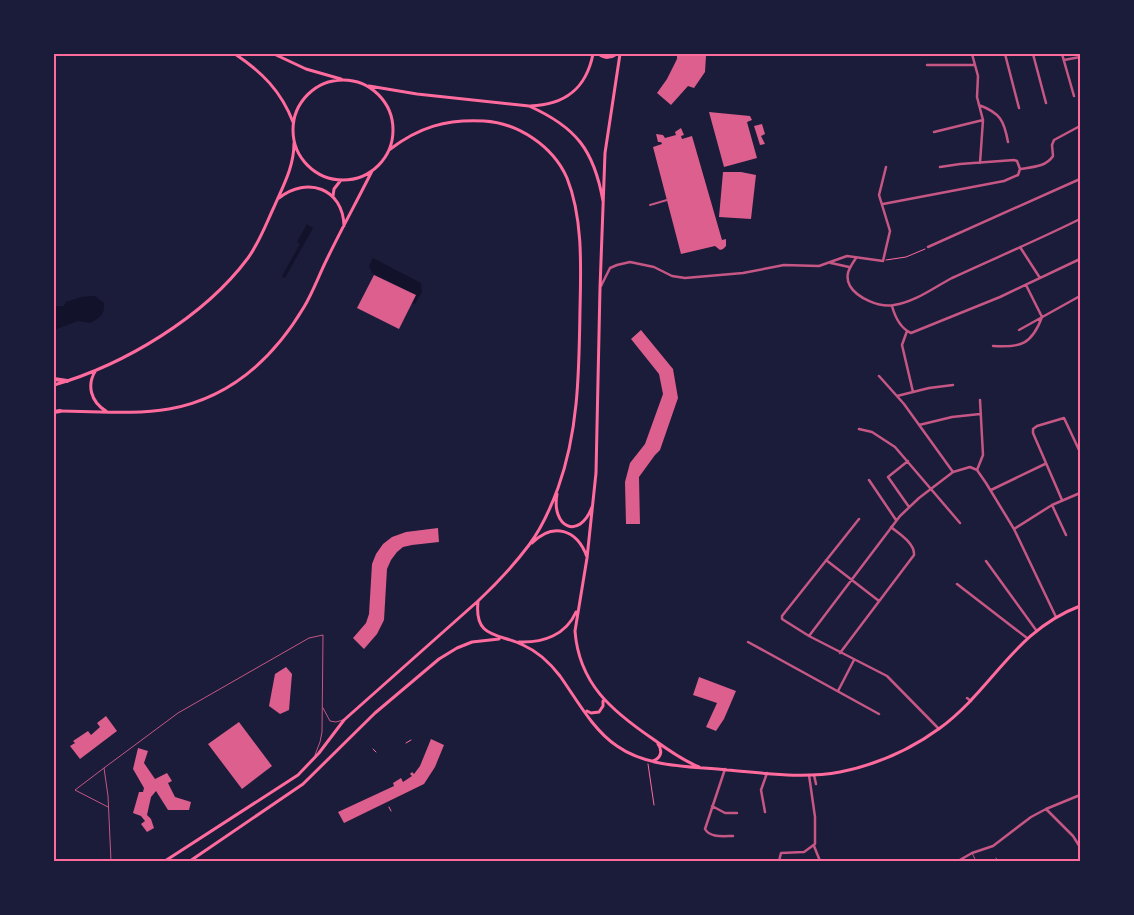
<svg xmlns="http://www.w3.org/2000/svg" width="1134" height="915" viewBox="0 0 1134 915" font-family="'DM Sans',sans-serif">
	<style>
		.water { fill: #12122b }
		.building { fill: #dd5f8e }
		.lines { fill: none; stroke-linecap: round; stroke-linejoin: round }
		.path { stroke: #ff6b9d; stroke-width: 1 }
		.service { stroke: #c65784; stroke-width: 1 }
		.pedestrian { stroke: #c65784; stroke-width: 2 }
		.minor { stroke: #c65784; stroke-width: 2.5 }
		.secondary { stroke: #ff6b9d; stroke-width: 3 }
		.trunk { stroke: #ff6b9d; stroke-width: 4 }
		.neatline { fill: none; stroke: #ff6b9d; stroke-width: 2 }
	</style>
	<rect width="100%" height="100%" fill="#1b1b3a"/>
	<!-- water -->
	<path class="water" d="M307 224 313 228 285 278 282 276 300 244 297 242Z
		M373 258 421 283 422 292 415 304 412 303 416 295 372 273 369 266Z
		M95 296 104 303C105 314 100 318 90 323L78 321 54 330 55 306H64L66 302 81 297Z"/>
	<!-- building -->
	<path class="building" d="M677 54 714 55 706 56 705 72 694 88 688 86 671 105 657 93 667 79 677 59Z
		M709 112 750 116 752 120 747 122 757 158 724 167Z
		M762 124 765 134 761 136 765 144 760 145 754 126Z
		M681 128 684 135 681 136 682 139 692 136 722 240 726 239V246L723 249 720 250 715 246 681 254 653 147 662 144 661 142H658L656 134 663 135 665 138 676 135 675 132Z
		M723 172H741L756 175 751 219 719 217Z
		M374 275 416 295 399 329 357 308Z
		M641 330 673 369 678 398 660 450 655 455 639 477 640 524H626L625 482 630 463 645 444 663 394 659 374 631 339Z
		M438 528 439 542 412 545 403 547 397 552 391 560 387 569 384 620 377 634 364 649 353 638 366 623 369 614 372 564 376 554 383 544 392 537 406 532Z
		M286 667 292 674 289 710 280 714 269 706 275 674Z
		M699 677 736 691 724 719 716 731 706 727 717 703 693 695Z
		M106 716 117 731 80 759 70 746 75 743 73 741 88 731 91 735 100 727 97 723Z
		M239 722 272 766 242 789 208 744Z
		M431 739 444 745 435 767 424 784 344 823 338 812 394 786 393 783 401 778 403 782 412 776 410 774 412 772 414 774 420 766Z
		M138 748 148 751 144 763 155 779 167 773 172 781 168 783 175 797 191 802 189 810H168L156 791 151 797 147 815 151 819 154 828 147 832 141 824 145 821 141 816 133 813 139 792H143L144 788 133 769Z"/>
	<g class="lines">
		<!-- path -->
		<path class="path" d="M886 260 906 257 925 249
			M406 743 411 740
			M373 749 376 752
			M648 764 654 805
			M389 807 391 811"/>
		<!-- service -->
		<path class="service" d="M323 708 330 721 336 722 343 720
			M104 768 178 713 309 638 323 635 322 732 320 742 315 755
			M108 807 75 790 104 768 108 796 111 861
			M972 853 976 861
			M996 858 998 861"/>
		<!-- pedestrian -->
		<path class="pedestrian" d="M650 205 667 200"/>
		<!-- minor -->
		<path class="minor" d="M972 54 978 76 977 97 983 120 980 163
			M1005 54 1019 108
			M1033 54 1046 103
			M1062 54 1074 96
			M1064 60 1080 57
			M927 65H975
			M979 105C1000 113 1004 120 1008 142
			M934 132 983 120
			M940 167 960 164 1014 160 1017 161 1020 169
			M1020 169C1032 167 1046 167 1053 156L1052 145 1054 140 1080 126
			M883 204 1004 181 1018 175 1020 169
			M928 247 1080 179
			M1020 247 1040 278
			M856 258C850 267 844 275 850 286 857 298 880 308 894 305 915 302 933 288 952 278 995 258 1038 240 1080 219
			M831 263 849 267
			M601 286 610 268 617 265 630 262 654 267 672 276 685 278 743 273 784 265 819 266 847 256 883 261 890 231 879 195 886 167
			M892 306C895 317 900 328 911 333L1000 297 1080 259
			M1019 330 1080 296
			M907 331 902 345 913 392
			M993 346C1021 348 1032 344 1042 317L1026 285
			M879 376 904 404 953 472
			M897 396 929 388 953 385
			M919 425 952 417 980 414
			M859 429 872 432 895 447 960 523
			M908 461 888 477 909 507
			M977 470 983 455 980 400
			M869 480 896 520
			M991 490 1045 464
			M1062 500 1033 433V429L1037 426 1064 418 1080 452
			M1052 505 1066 535
			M859 519 782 616V619L809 636 887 676 939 729
			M1014 529 1052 505 1080 493
			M826 560 879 601
			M986 561 1036 630
			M957 584 1027 638
			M809 636 900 516 919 498 953 472 970 467 977 470 986 483 1014 529 1056 617
			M748 642 879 714
			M840 653 914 555C915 543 899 534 891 527
			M838 691 854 660
			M967 698 971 701
			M725 769 705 829C710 838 723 836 733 836
			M814 775 816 784
			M712 806 725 813H737
			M1046 809 1073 836 1080 847
			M765 812 761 790 767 773
			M814 846 820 861
			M779 861 781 853 804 852 815 844V817L809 775
			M958 861 972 853 993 846 1031 817 1046 809 1080 795"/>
		<!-- secondary -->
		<path class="secondary" d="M235 54C262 72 281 91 293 122
			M274 54 306 69 341 79
			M599 54C604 59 611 58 617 54
			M620 54 605 153 600 288 596 473 587 558 575 631C579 684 612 711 653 739 668 750 682 760 699 767
			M293 130a50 50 0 1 1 100 0a50 50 0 1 1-100 0Z
			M369 86 417 94 529 106C576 127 594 150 603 201
			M530 106C565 105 586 89 593 54
			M333 196 334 189 341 180
			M279 198C307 176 343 188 344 226
			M96 370C86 385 91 402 106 411
			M54 385C124 365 204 317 248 258 259 243 266 224 274 207 283 186 294 167 294 143
			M59 411C95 411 134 415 169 409 230 398 273 359 304 307 313 292 319 275 327 259 341 230 357 201 372 171
			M557 494C551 527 579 541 592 507
			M532 543C553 522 577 529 587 557
			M478 602C474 639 499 633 523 645 539 652 550 663 560 676 577 700 593 730 617 746 648 768 691 766 727 770 764 773 803 779 840 772 875 765 910 750 940 728 993 689 1014 631 1080 606
			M519 642C543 643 566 635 576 612
			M587 711 591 713 599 712 603 706V701
			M653 761C661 758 663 751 658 744
			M165 861 298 775 319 753 344 720 478 601C496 584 514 565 529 545 541 529 551 507 558 488 579 430 579 369 580 309 581 267 583 218 567 178 553 146 518 123 484 121 446 119 419 127 389 150
			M190 861 303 784 375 713 439 659 457 648 472 642 499 639"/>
		<!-- trunk -->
		<path class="trunk" d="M54 379 67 381
			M54 412 60 411"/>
	</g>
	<!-- border -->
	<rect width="1134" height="915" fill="none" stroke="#1b1b3a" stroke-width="110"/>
	<rect x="55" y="55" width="1024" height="805" class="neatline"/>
</svg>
